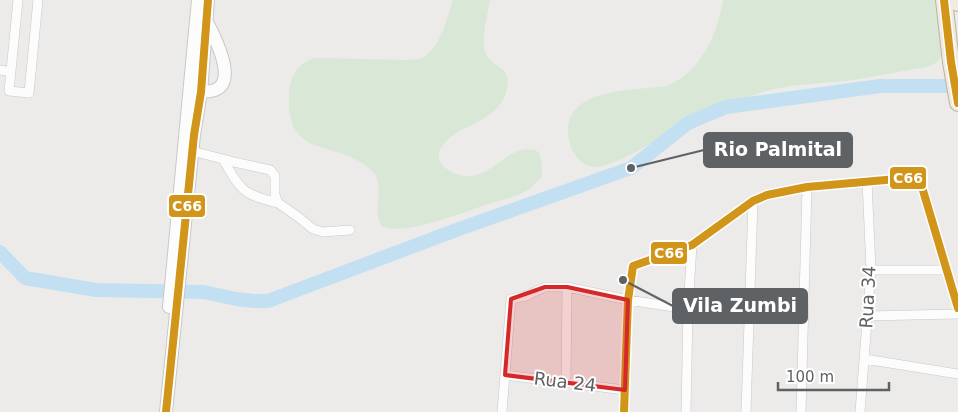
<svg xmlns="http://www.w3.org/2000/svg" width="958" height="412" viewBox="0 0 958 412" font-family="'DejaVu Sans',sans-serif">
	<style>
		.green { fill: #d9e7d6 }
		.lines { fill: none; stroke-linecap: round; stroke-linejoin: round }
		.river { stroke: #c2e0f2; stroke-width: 14 }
		.minor-casing { stroke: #c8c8c8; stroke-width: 10 }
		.secondary-casing { stroke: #c7c8c8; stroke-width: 14 }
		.motorway-casing { stroke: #c1b299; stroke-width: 18 }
		.minor { stroke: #fcfcfc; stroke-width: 9 }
		.secondary { stroke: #fcfcfc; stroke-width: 12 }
		.motorway { stroke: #efebe3; stroke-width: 16 }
		.bus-1-casing { stroke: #fff; stroke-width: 11 }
		.bus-1 { stroke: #d19519; stroke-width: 8 }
		.marked { fill: #d62828; fill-opacity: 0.2; stroke: #d62828; stroke-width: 4; stroke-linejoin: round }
		.labels { text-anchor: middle; stroke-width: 4; stroke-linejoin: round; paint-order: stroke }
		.street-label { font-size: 18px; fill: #5e6265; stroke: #fff }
		.leader { fill: none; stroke: #5e6265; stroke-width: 2 }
		.callout-dot { fill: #5e6265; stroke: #fff; stroke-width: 2 }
		.callout { fill: #5e6265; stroke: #5e6265; stroke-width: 2 }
		.callout-label { font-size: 19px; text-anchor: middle; font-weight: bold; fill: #fff }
		.line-badge { stroke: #fff; stroke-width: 2 }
		.badge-label { font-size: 14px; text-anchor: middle; font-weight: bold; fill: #fff }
	</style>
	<rect width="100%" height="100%" fill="#edebe9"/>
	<!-- green -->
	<path class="green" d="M453 0H490C488 13 479 46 487 56 495 69 512 66 507 89 499 124 458 123 443 145 430 162 451 175 467 176 491 176 503 153 525 149 528 149 533 150 536 150 543 157 542 167 542 177 536 182 531 189 524 192 513 198 500 200 488 204 465 212 402 237 381 226 380 222 378 218 378 215 376 200 384 183 372 171 337 137 285 163 289 93 291 74 296 65 314 58L410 60C414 59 419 59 422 58 440 49 447 18 453 0Z
		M723 0H940L943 54 937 62 928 67C901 71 873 77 846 81 817 84 787 84 760 93 730 102 700 117 673 131 650 143 623 162 598 167 583 169 572 154 569 141 559 87 631 91 666 86 701 73 717 34 723 0Z"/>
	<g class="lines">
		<!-- river -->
		<path class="river" d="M0 252 25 278 96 290 204 292 236 299 254 301H268L459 229 631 168 688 123 726 107 880 86H958"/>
		<!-- minor casing -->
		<g class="minor-casing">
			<path id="minor" d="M18 0 9 91 29 93 38 0
				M0 70 11 72
				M192 151 234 162 270 170 275 176V195L278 203 297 216 313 229 323 232 350 230
				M223 159C241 191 242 194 278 203
				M871 270H947
				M867 316 958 314
				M865 359 958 374
				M505 375 625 390
				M566 383 567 287
				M502 412 511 299 526 296 545 287H567L628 300 688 309 750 313
				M624 412 628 300 633 266 692 245 753 201 767 195 807 187 919 177 958 308
				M686 412 688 309 692 245
				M746 412 753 201
				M801 412 807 187
				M860 412 871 270 867 181"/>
		</g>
		<!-- secondary casing -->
		<g class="secondary-casing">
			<path id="secondary" d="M194 90C246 101 219 45 207 22
				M169 307 198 0
				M166 412 194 135 201 92 208 0"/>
		</g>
		<!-- motorway casing -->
		<g class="motorway-casing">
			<path id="motorway" d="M944 0 951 62 958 103
				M958 0V3"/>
		</g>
		<!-- minor -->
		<use href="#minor" class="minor"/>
		<!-- secondary -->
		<use href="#secondary" class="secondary"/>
		<!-- motorway -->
		<use href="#motorway" class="motorway"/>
		<!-- bus-1 casing -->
		<g class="bus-1-casing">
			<path id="bus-1" d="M944 0 951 62 958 103
				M166 412 194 135 201 92 208 0
				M624 412 628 300 633 266 692 245 753 201 767 195 807 187 919 177 958 308"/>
		</g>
		<!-- bus-1 -->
		<use href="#bus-1" class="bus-1"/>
	</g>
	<!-- marked area -->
	<path class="marked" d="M545 287H567L628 300 625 390 505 375 511 299Z"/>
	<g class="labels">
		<!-- street labels -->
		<g class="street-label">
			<text transform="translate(868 297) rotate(-87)" y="6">Rua 34</text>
			<text transform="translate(565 382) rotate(7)" y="6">Rua 24</text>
		</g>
	</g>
	<!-- callouts -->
	<path class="leader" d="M631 168L704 150M623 280L673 306"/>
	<g class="callout-dot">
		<circle cx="631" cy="168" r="5"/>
		<circle cx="623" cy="280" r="5"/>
	</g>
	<g class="callout">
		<rect x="704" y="133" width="148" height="34" rx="5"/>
		<rect x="673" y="289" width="134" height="34" rx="5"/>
	</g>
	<g class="callout-label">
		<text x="778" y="156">Rio Palmital</text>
		<text x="740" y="312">Vila Zumbi</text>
	</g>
	<g class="line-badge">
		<rect x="889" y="166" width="38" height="24" rx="5" fill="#d19519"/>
		<rect x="168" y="194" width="38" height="24" rx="5" fill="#d19519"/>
		<rect x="650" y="241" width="38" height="24" rx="5" fill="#d19519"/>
	</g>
	<g class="badge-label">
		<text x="908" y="183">C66</text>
		<text x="187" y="211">C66</text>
		<text x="669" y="258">C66</text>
	</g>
	<!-- scale -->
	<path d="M778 382v8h111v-8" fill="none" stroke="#5e6265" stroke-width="2.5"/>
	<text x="786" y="382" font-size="15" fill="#5e6265" stroke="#ffffff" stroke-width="4" paint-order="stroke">100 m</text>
</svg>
